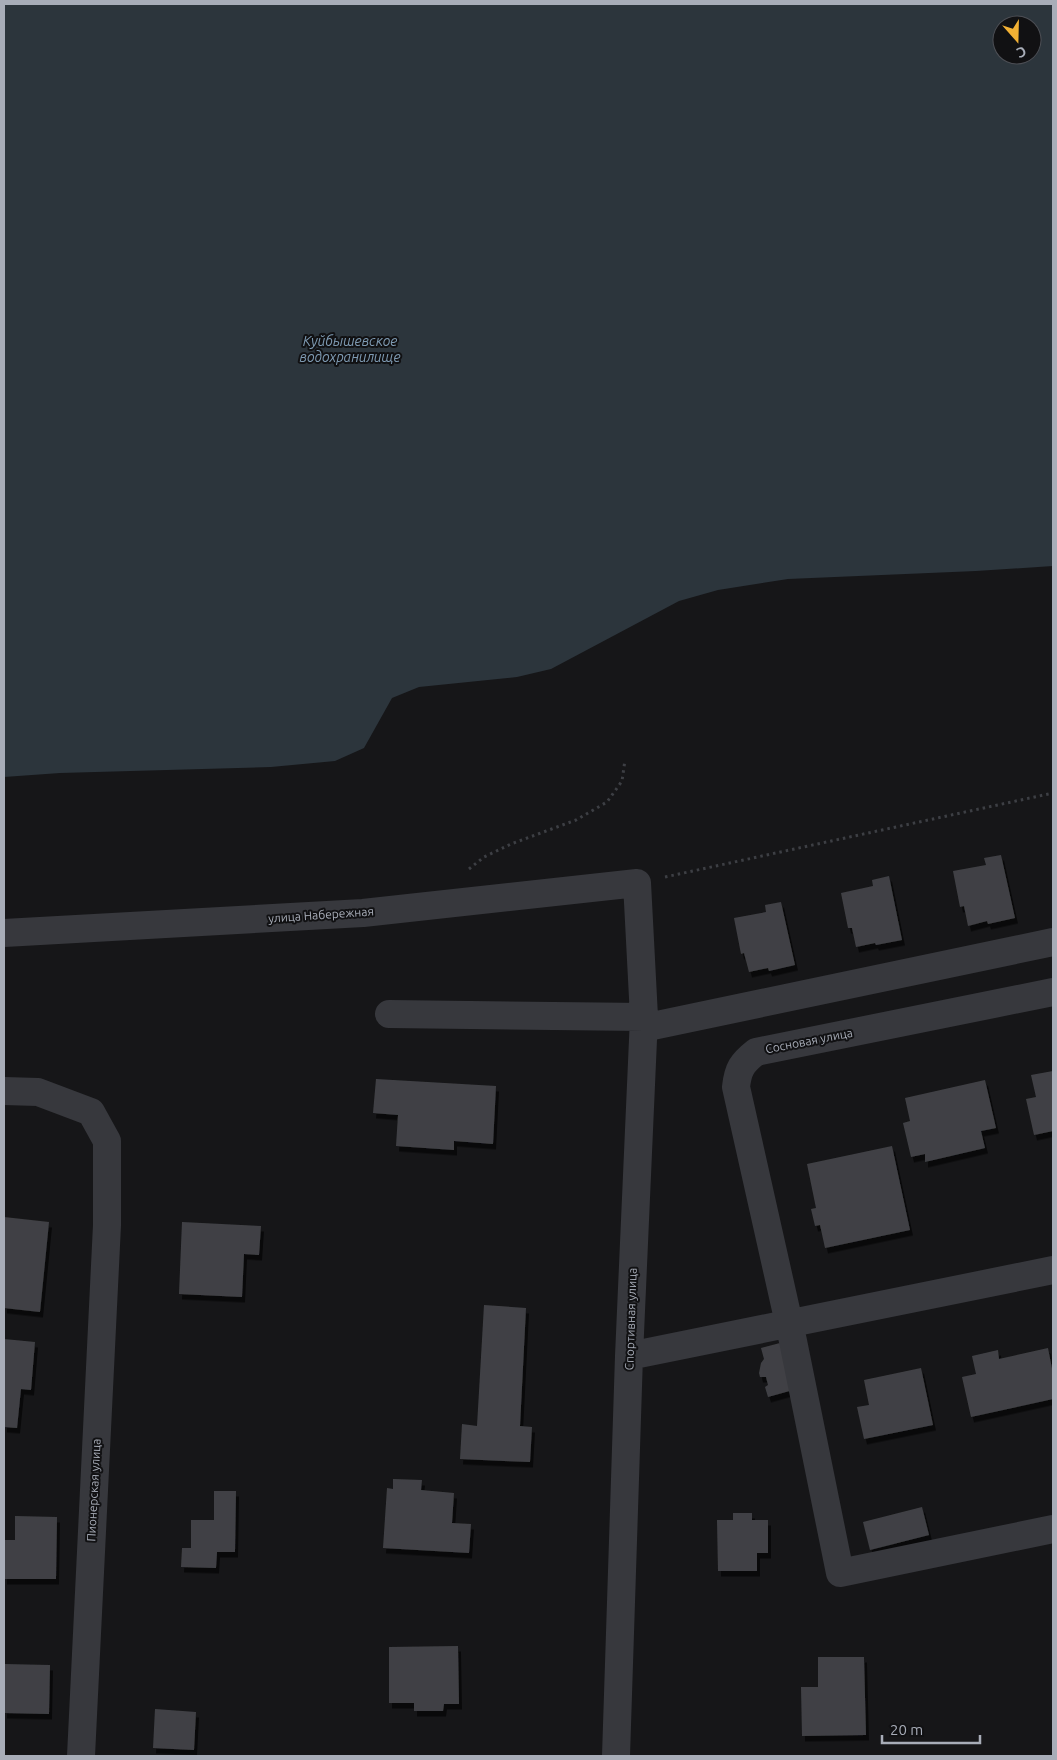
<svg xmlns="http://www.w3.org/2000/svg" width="1057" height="1760" viewBox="0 0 1057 1760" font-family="Ubuntu,sans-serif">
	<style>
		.water { fill: #2c353c; fill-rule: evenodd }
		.building { fill: #404145; filter: url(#shadow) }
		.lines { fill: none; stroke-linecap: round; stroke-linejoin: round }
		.path { stroke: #3d3f44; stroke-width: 3; stroke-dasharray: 2.5 4; stroke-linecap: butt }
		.minor { stroke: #37383d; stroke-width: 28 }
		.labels { text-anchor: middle; stroke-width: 4; stroke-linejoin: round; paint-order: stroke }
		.street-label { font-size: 12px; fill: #a8adb8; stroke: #111113 }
		.water-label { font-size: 14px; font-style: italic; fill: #7f9bb3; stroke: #111113 }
	</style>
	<defs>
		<filter id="shadow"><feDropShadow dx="3" dy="5.5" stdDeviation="0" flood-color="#0009"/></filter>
	</defs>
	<rect width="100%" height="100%" fill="#161618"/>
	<!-- water -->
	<path class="water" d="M4 4H1053V566L976 571 788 579 718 590 679 601 551 669 517 677 419 687 392 698 364 748 335 761 271 767 60 773 4 777ZM1002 25H1032V55H1002Z"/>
	<!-- building -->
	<path class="building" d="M1001 855 1015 918 988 924 987 921 968 926 964 906 960 907 953 871 986 865 984 858Z
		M889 876 902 940 876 945 875 943 856 947 852 928H848L841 893 873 886 872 880Z
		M781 902 795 965 769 971 768 968 749 972 744 953 741 954 734 918 766 912 765 905Z
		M1053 1071V1131L1034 1135 1026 1099 1036 1097 1031 1075Z
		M376 1079 496 1086 493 1144 454 1141V1150L396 1146 398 1115 373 1113Z
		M985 1080 996 1128 981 1131 985 1148 925 1162V1154L911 1157 903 1123 910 1121 905 1098Z
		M892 1146 910 1230 825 1248 820 1225 815 1226 811 1209 816 1208 807 1164Z
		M4 1217 49 1222 40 1312 4 1308Z
		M182 1222 261 1226 259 1255 244 1254 242 1297 179 1294Z
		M484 1305 526 1308 520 1426 532 1427 530 1462 460 1459 462 1424 477 1426Z
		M4 1339 35 1342 31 1390 21 1389 17 1428 4 1427Z
		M780 1343 793 1390 768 1397 765 1387 768 1385 766 1377H760L759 1373 761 1363 764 1359 761 1348Z
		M1048 1348 1053 1374V1399L971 1417 962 1377 976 1374 972 1356 998 1350 999 1359Z
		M921 1368 933 1425 864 1439 857 1407 869 1405 864 1380Z
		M393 1479 422 1480 421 1490 454 1493 452 1523 471 1524 469 1553 383 1548 387 1488 393 1489Z
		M214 1491H236L235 1552H217L216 1568 181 1567 182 1548H191V1520H214Z
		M922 1507 929 1535 870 1550 863 1522Z
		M733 1513H752V1520H768V1553H757V1571H718L717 1520H733Z
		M15 1516 57 1517 56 1579H4V1540H15Z
		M458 1646 459 1704H444L443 1711H414V1703H389V1647Z
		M818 1657H864L866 1735 802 1736 801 1687H818Z
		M4 1664 50 1665 49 1714 4 1713Z
		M155 1709 196 1712 194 1750 153 1748Z"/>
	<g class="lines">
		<!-- path -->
		<path class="path" d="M469 869 484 857 511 844 576 820 607 802 622 781 625 760
			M665 877 1053 793"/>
		<!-- minor -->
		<path class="minor" d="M4 933 363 913 637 883 644 1017 629 1356 616 1756
			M1053 992 756 1052C742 1063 738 1069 736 1087L793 1341 840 1573 1053 1529
			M389 1014 644 1017
			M643 1028 1053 942
			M4 1091 38 1092 91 1112 107 1141V1225L81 1756
			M629 1356 1053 1270"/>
	</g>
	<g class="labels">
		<!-- street labels -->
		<g class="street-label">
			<text transform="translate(321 915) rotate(-4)" y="4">улица Набережная</text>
			<text transform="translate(809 1041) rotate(-11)" y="4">Сосновая улица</text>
			<text transform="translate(631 1319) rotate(-88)" y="4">Спортивная улица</text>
			<text transform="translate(94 1490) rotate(-87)" y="4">Пионерская улица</text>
		</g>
		<!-- water labels -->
		<g class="water-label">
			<text x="350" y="346">Куйбышевское<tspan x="350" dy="16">водохранилище</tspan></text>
		</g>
	</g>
	<!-- border -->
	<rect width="1057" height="1760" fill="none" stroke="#a8adb8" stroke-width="10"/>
	<!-- north arrow -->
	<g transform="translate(1017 40) rotate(160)"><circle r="24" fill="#111113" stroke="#4d4f55"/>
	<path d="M0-4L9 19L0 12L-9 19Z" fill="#f2b134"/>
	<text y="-8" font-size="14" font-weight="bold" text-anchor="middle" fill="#a8adb8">С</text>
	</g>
	<!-- scale -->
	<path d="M882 1735v8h98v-8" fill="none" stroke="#a8adb8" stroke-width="2.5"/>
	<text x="890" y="1735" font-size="15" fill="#a8adb8" stroke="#111113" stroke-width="4" paint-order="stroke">20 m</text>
</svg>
